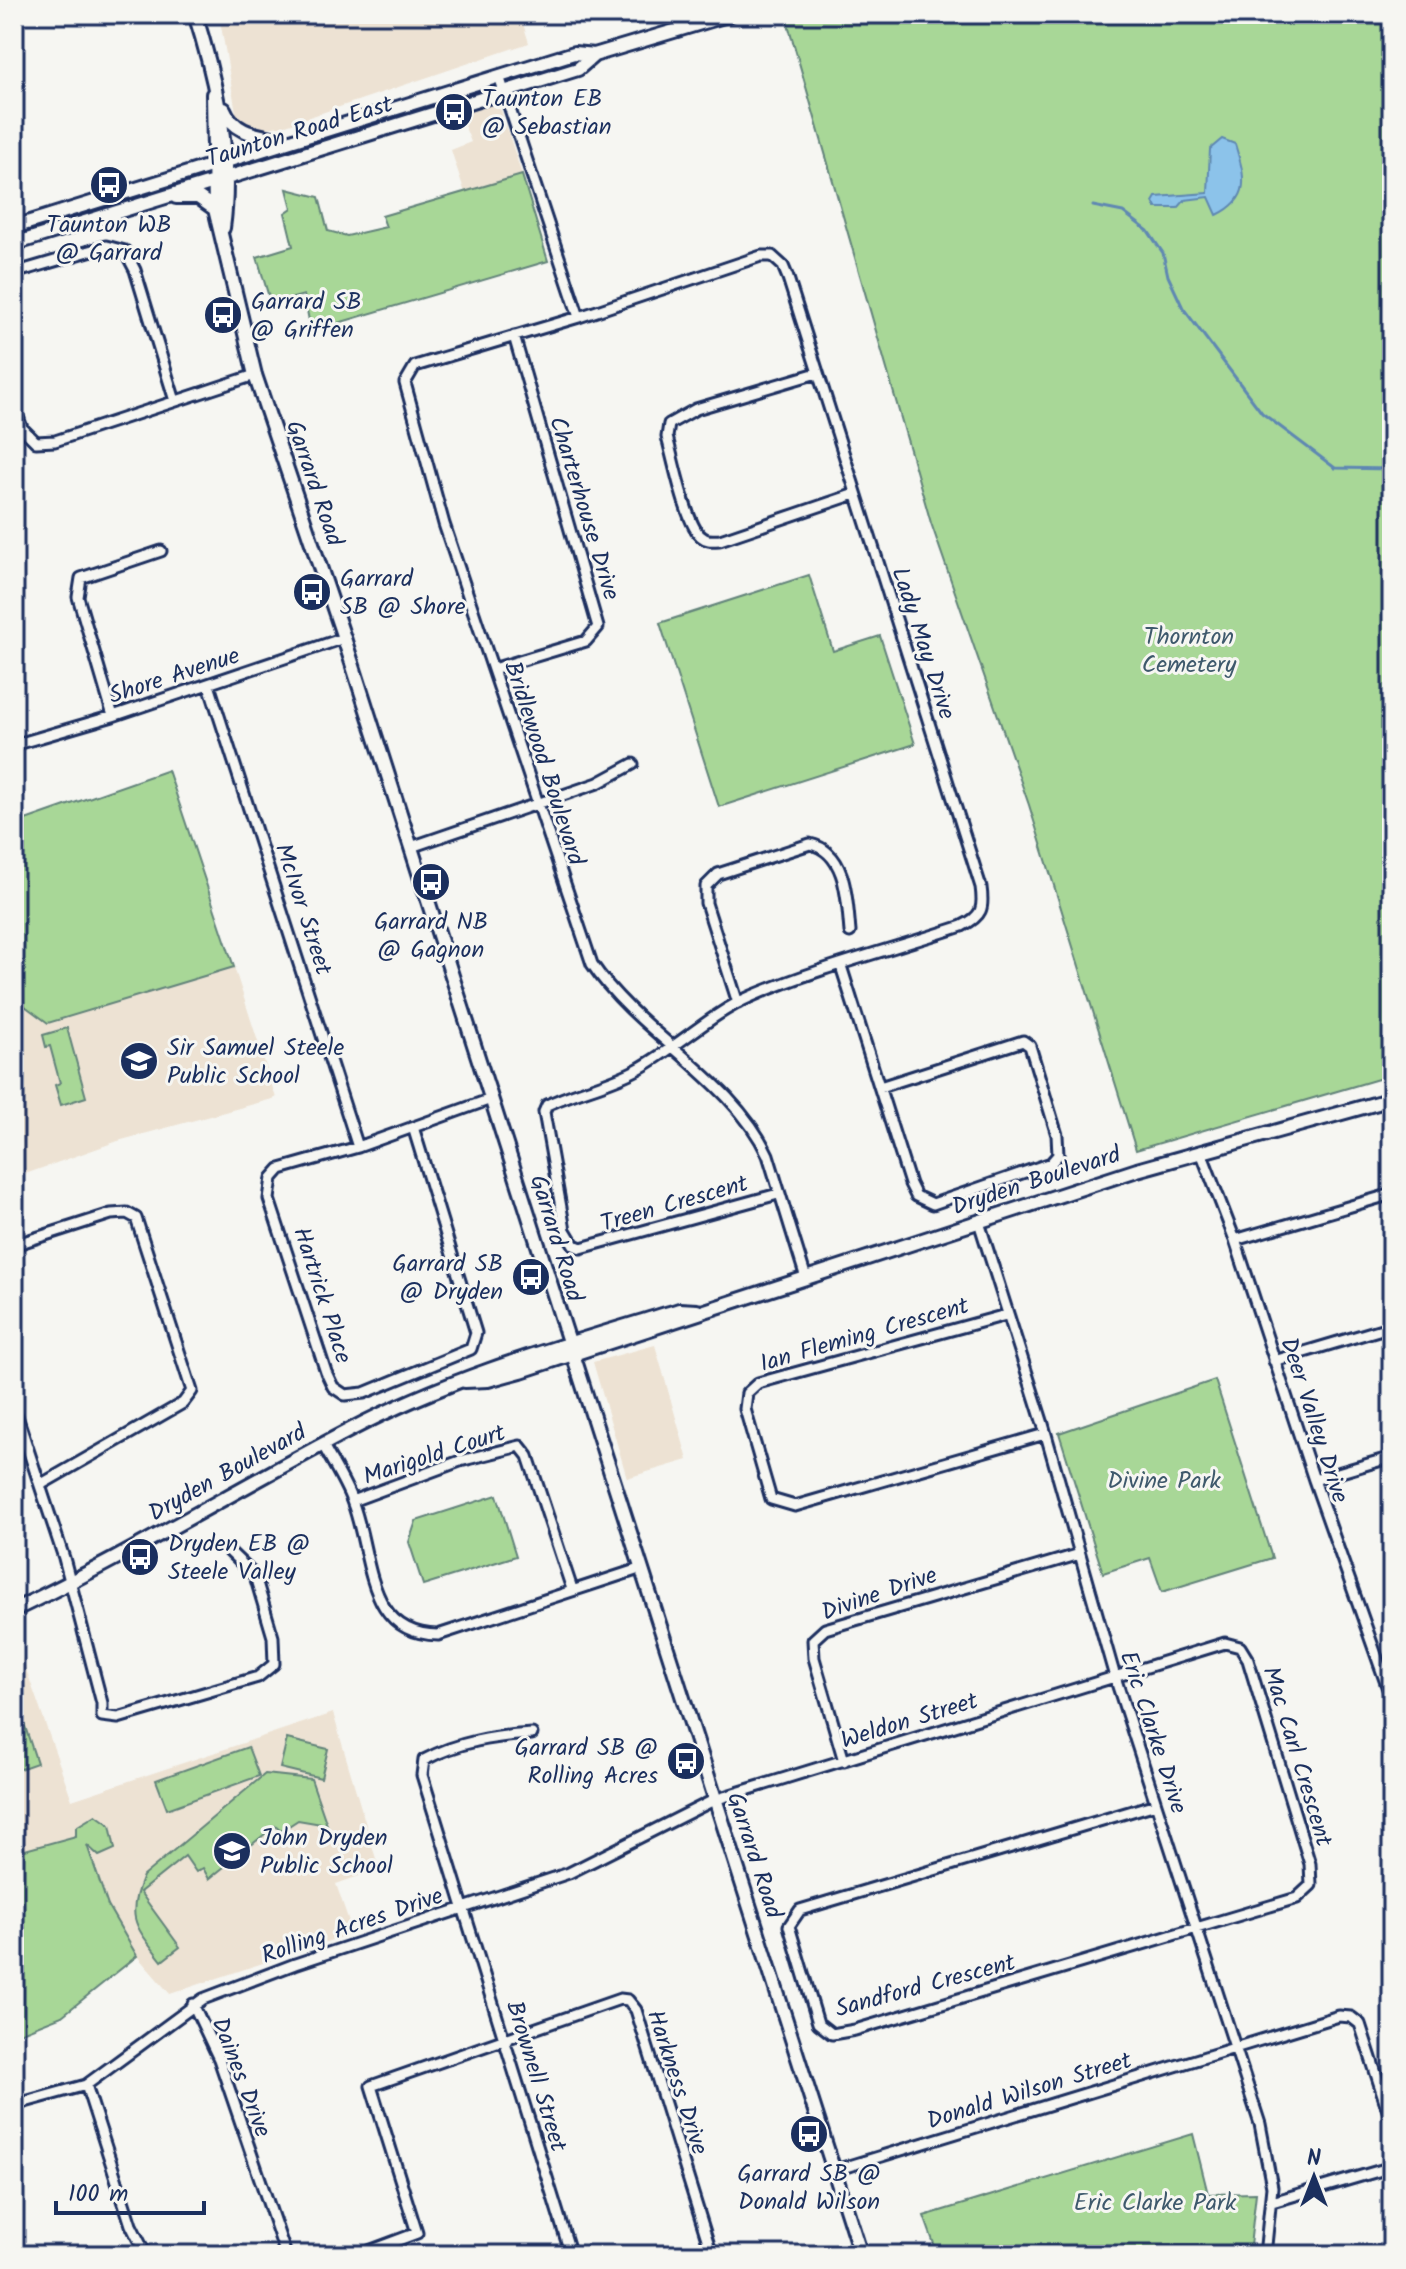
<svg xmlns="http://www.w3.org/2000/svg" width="1406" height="2269" viewBox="0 0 1406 2269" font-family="Kalam,sans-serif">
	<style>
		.built { fill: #ede2d3 }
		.green { fill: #a8d797; stroke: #62837a; stroke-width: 2 }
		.water { fill: #8cc3ea; stroke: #5f88b2; stroke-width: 2 }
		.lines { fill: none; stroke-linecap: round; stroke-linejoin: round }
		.stream { stroke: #5f88b2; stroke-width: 3 }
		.street-casing { stroke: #1b2f5e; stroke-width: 15 }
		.secondary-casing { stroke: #1b2f5e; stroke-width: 18 }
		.street { stroke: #f6f6f2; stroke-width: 9 }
		.secondary { stroke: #f6f6f2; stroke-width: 12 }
		.labels { text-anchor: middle; stroke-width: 6; stroke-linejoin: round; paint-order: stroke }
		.poi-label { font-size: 24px; fill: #1b2f5e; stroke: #f6f6f2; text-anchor: start }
		.street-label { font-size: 24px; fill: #1b2f5e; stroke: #f6f6f2 }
		.park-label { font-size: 24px; fill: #3e596c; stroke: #f6f6f2 }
	</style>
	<rect width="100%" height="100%" fill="#f6f6f2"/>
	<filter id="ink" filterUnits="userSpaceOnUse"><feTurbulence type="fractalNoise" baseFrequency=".0125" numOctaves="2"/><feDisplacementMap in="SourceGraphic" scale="16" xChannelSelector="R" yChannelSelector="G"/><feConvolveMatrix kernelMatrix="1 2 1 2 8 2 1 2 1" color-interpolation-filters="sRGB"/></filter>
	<g filter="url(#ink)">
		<!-- built -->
		<path class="built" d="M219 14H520L529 43 286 125 260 129 237 118Z
			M487 102 501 110 522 175 465 193 451 150 471 142 458 110Z
			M234 967 276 1098 118 1141 14 1178V998L48 1023Z
			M655 1345 688 1460 627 1478 593 1362Z
			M14 1635 72 1800 333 1713 379 1869 336 1884 353 1933 170 1994 137 1956 108 1906 84 1834 14 1853Z"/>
		<!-- green -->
		<path class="green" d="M794 14H1392V1075L1136 1150 1029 805 931 523 786 17Z
			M522 175 548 261 311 331 304 295 271 304 257 257 293 246 285 213 292 208 287 189 319 197 328 231 347 236 386 227 382 216Z
			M809 575 833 651 880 636 915 744 719 807 660 623Z
			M168 770 234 967 48 1023 14 998V824Z
			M67 1028 86 1097 61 1105 55 1085 60 1083 50 1046 46 1047 43 1035Z
			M1215 1380 1272 1558 1162 1592 1150 1558 1103 1573 1059 1433Z
			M497 1495 516 1556 423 1585 409 1542 416 1521Z
			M14 1693 37 1763 14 1771Z
			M287 1739 328 1749 321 1778 280 1768Z
			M248 1747 259 1776 167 1809 156 1780Z
			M265 1774 311 1779 327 1825 298 1820 281 1831 275 1826 209 1879 203 1868 196 1872 185 1856 140 1892 180 1947 162 1961C136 1927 125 1919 143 1876Z
			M96 1815 110 1825 115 1849 99 1856 87 1845 108 1906 137 1956 62 2016 14 2035V1853L76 1836V1827Z
			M1193 2134 1208 2194 1256 2193 1249 2255H938L924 2216Z"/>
		<!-- water -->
		<path class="water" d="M1222 139 1235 144C1245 177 1252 198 1217 215L1209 197 1185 200 1178 208H1156L1153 202 1156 197 1208 193 1210 149Z"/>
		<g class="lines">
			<!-- stream -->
			<path class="stream" d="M1093 206 1123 212 1148 231 1163 253 1168 276 1183 308 1262 413 1335 468 1392 469"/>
			<!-- street casing -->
			<g class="street-casing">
				<path id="street" d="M682 14 687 28
					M499 76 579 317
					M14 273 106 246 125 251 135 270 175 401
					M817 373 696 409 669 424 667 437C673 458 686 526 702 537 708 542 713 540 720 540L855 494
					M14 405 22 428 36 442 55 441 255 375
					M493 669 586 641 598 627 514 336
					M209 685 358 1147
					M113 716 78 597 81 578 161 551
					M14 745 113 716 344 638
					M411 847 598 783 633 764
					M841 966 910 1184 916 1196 933 1204 1051 1163 1058 1155 1057 1135 1030 1046 1023 1041 880 1087
					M738 1003 706 903V886L718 874 810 844C847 852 847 900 850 932
					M413 1127 476 1333 471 1349 364 1393 345 1395 333 1387 326 1372 269 1199 272 1178 280 1169 358 1147 491 1099
					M1201 1152 1235 1240 1314 1480 1392 1700
					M778 1194 581 1248 574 1245 565 1230 544 1112 547 1105C576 1091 609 1085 638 1069 678 1047 710 1014 752 996 820 967 893 949 962 926 982 916 984 909 981 887L788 278 783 266 772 256H761L579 317 415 366 405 383 444 524 592 964C640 1035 732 1078 768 1155L806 1278
					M979 1222 1043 1424 1115 1677 1260 2124 1272 2187 1265 2255
					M1235 1240 1392 1194
					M14 1245 111 1214 127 1213 136 1218 192 1391 183 1403 40 1485
					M1006 1315 758 1383 747 1393 745 1409 771 1499 795 1506 1045 1434
					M1274 1361 1392 1326
					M14 1407 64 1558 102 1703V1716L118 1718 258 1677 274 1664 273 1637 255 1576 229 1551
					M323 1445C333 1464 345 1482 352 1501 373 1554 364 1634 438 1635L639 1569
					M1314 1480 1392 1457
					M352 1501 460 1461 520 1446 528 1456 572 1589
					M532 1734C494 1736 458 1742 424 1760L422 1775 571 2255
					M844 1761 814 1658 813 1640 825 1629 1080 1554
					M193 2004 219 2059 286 2255
					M86 2085 131 2225 143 2249 140 2255
					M14 2105 86 2085 203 1999 295 1964 569 1873 714 1800 1225 1643 1240 1647 1248 1660 1310 1864 1311 1885 1297 1898 855 2030 832 2034 818 2023 789 1926 800 1910 1156 1804
					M836 2170 1339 2016 1351 2017 1360 2024 1392 2123
					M1272 2202 1392 2167
					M358 2255 417 2233 371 2086 620 1999 628 2000 636 2010 712 2255"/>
			</g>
			<!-- secondary casing -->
			<g class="secondary-casing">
				<path id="secondary" d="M195 14C216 80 233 159 223 228
					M213 94 215 209 255 375 344 638 861 2255
					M224 109C234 134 258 135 282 140
					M176 197H198L215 209
					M14 227 574 53 594 55 731 14
					M14 244 578 69 594 55
					M465 1381 488 1380 521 1371 1137 1170 1392 1099
					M14 1610C129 1555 237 1489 350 1430 454 1375 568 1344 679 1310L697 1311"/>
			</g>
			<!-- street -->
			<use href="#street" class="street"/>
			<!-- secondary -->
			<use href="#secondary" class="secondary"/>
		</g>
	</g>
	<!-- icons -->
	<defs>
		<g id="bus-disc" transform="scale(2)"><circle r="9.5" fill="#1b2f5e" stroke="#f6f6f2"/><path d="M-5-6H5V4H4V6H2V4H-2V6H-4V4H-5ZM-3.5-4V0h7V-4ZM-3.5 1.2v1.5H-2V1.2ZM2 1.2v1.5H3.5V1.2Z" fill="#fff"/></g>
		<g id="school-disc" transform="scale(2)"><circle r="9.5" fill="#1b2f5e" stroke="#f6f6f2"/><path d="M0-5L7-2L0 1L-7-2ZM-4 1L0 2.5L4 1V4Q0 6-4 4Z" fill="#fff"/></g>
	</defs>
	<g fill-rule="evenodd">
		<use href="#bus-disc" x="454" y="112"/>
		<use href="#bus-disc" x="109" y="185"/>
		<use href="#bus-disc" x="223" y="315"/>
		<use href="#bus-disc" x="312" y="592"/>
		<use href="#bus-disc" x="431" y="882"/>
		<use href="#school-disc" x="139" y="1061"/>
		<use href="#bus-disc" x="531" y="1277"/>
		<use href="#bus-disc" x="140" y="1557"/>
		<use href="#bus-disc" x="686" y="1761"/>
		<use href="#school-disc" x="232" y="1851"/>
		<use href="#bus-disc" x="809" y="2134"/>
	</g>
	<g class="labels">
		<!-- poi labels -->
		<g class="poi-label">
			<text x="482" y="106">Taunton EB<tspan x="482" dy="28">@ Sebastian</tspan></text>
			<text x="109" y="232" text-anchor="middle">Taunton WB<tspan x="109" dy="28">@ Garrard</tspan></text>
			<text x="251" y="309">Garrard SB<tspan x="251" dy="28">@ Griffen</tspan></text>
			<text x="340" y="586">Garrard<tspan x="340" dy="28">SB @ Shore</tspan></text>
			<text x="431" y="929" text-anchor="middle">Garrard NB<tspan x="431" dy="28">@ Gagnon</tspan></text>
			<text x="167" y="1055">Sir Samuel Steele<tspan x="167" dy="28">Public School</tspan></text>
			<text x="503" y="1271" text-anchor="end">Garrard SB<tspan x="503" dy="28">@ Dryden</tspan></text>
			<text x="168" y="1551">Dryden EB @<tspan x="168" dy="28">Steele Valley</tspan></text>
			<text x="658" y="1755" text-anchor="end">Garrard SB @<tspan x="658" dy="28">Rolling Acres</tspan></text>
			<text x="260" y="1845">John Dryden<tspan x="260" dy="28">Public School</tspan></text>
			<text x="809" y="2181" text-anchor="middle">Garrard SB @<tspan x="809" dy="28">Donald Wilson</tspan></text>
		</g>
		<!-- street labels -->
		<g class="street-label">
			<text transform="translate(299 131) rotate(-17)" y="8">Taunton Road East</text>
			<text transform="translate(315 483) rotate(71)" y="8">Garrard Road</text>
			<text transform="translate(585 508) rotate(73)" y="8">Charterhouse Drive</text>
			<text transform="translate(924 643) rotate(72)" y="8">Lady May Drive</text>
			<text transform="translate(174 675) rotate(-18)" y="8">Shore Avenue</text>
			<text transform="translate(545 763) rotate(72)" y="8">Bridlewood Boulevard</text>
			<text transform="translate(304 909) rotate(72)" y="8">McIvor Street</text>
			<text transform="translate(1036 1180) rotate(-18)" y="8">Dryden Boulevard</text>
			<text transform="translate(674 1203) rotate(-16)" y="8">Treen Crescent</text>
			<text transform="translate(557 1238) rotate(73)" y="8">Garrard Road</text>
			<text transform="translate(323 1295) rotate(72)" y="8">Hartrick Place</text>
			<text transform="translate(864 1334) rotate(-16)" y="8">Ian Fleming Crescent</text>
			<text transform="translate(1315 1420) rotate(72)" y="8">Deer Valley Drive</text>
			<text transform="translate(434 1454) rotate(-18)" y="8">Marigold Court</text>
			<text transform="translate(227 1472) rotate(-29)" y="8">Dryden Boulevard</text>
			<text transform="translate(879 1593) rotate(-19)" y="8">Divine Drive</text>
			<text transform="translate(909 1720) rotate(-17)" y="8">Weldon Street</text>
			<text transform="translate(1154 1732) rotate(72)" y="8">Eric Clarke Drive</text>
			<text transform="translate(1298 1756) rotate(73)" y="8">Mac Carl Crescent</text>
			<text transform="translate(755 1855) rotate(72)" y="8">Garrard Road</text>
			<text transform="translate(352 1925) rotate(-19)" y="8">Rolling Acres Drive</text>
			<text transform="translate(925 1985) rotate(-15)" y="8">Sandford Crescent</text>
			<text transform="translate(537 2076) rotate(73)" y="8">Brownell Street</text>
			<text transform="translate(242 2077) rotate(69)" y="8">Daines Drive</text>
			<text transform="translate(678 2082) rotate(72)" y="8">Harkness Drive</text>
			<text transform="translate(1029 2090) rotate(-17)" y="8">Donald Wilson Street</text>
		</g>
		<!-- park labels -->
		<g class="park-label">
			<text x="1189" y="644">Thornton<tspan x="1189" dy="28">Cemetery</tspan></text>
			<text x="1164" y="1488">Divine Park</text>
			<text x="1155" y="2210">Eric Clarke Park</text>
		</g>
	</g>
	<!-- margin -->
	<rect width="1406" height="2269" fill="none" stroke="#f6f6f2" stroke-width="48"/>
	<rect x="24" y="24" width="1358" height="2221" fill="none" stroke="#1b2f5e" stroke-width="3" filter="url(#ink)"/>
	<!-- north arrow -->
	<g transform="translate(1314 2177)" stroke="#f6f6f2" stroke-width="6" paint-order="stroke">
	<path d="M0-6L14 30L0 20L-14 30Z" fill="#1b2f5e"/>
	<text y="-12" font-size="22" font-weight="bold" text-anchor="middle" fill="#1b2f5e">N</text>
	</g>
	<!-- scale -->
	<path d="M56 2201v12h148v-12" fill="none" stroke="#1b2f5e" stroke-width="4"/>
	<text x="68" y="2201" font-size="24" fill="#1b2f5e" stroke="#f6f6f2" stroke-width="6" paint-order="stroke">100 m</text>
</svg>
